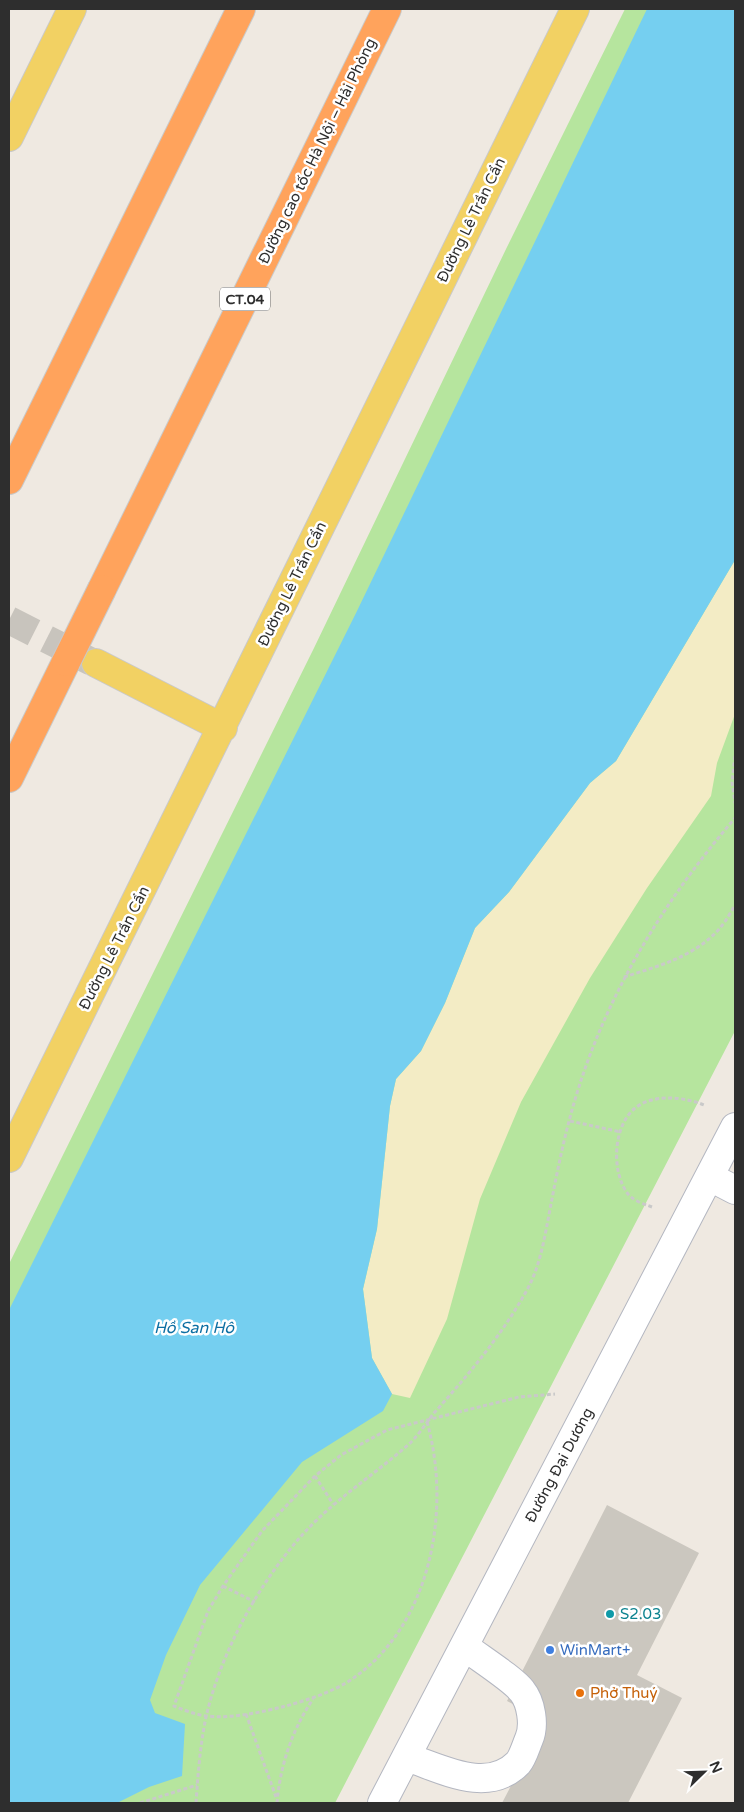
<svg xmlns="http://www.w3.org/2000/svg" width="744" height="1812" viewBox="0 0 744 1812" font-family="'Varela Round',sans-serif">
	<style>
		.green { fill: #b6e59e }
		.sand { fill: #f3ecc5 }
		.water { fill: #75cff0 }
		.building { fill: #cbc7bf }
		.lines { fill: none; stroke-linecap: round; stroke-linejoin: round }
		.major-tunnel { stroke: #c8c4bd; stroke-width: 28; stroke-dasharray: 28 14; stroke-linecap: butt }
		.minor-casing { stroke: #b4b7c1; stroke-width: 30 }
		.major-casing { stroke: #c9c9c9; stroke-width: 30 }
		.highway-casing { stroke: #c9c9c9; stroke-width: 30 }
		.path { stroke: #c9c9c9; stroke-width: 3; stroke-dasharray: 4 2.5; stroke-linecap: butt }
		.minor { stroke: #fff; stroke-width: 28 }
		.major { stroke: #f2d163; stroke-width: 28 }
		.highway { stroke: #ffa35c; stroke-width: 28 }
		.highway-bridge-casing { stroke: #c9c9c9; stroke-width: 30; stroke-linecap: butt }
		.highway-bridge { stroke: #ffa35c; stroke-width: 28 }
		.culture-dot { fill: #0f9aa8; stroke: #fff; stroke-width: 2 }
		.shop-dot { fill: #3f7fe0; stroke: #fff; stroke-width: 2 }
		.food-dot { fill: #e8710a; stroke: #fff; stroke-width: 2 }
		.labels { text-anchor: middle; stroke-width: 5; stroke-linejoin: round; paint-order: stroke }
		.shield { fill: #fff; stroke: #6d6d6d; stroke-width: 1 }
		.shield-label { font-size: 14px; font-weight: bold; fill: #2e2e2e }
		.street-label { font-size: 15px; fill: #2e2e2e; stroke: #fff }
		.culture-label { font-size: 15px; fill: #0d838f; stroke: #fff; text-anchor: start }
		.shop-label { font-size: 15px; fill: #366cbe; stroke: #fff; text-anchor: start }
		.food-label { font-size: 15px; fill: #c56008; stroke: #fff; text-anchor: start }
		.water-label { font-size: 16px; font-style: italic; fill: #0d6fa3; stroke: #fff }
	</style>
	<rect width="100%" height="100%" fill="#efe9e1"/>
	<!-- green -->
	<path class="green" d="M625 9H735V1031L335 1803H9V1264L314 648 507 247Z"/>
	<!-- sand -->
	<path class="sand" d="M735 560V714L717 763 711 796 647 888 590 978 521 1102 480 1199 447 1319 410 1398 392 1394 372 1358 363 1289 377 1229 390 1106 396 1079 421 1051 445 1003 475 928 509 892 590 783 616 761Z"/>
	<!-- water -->
	<path class="water" d="M647 9H735V560L616 761 590 783 509 892 475 928 445 1003 421 1051 396 1079 390 1106 377 1229 363 1289 372 1358 392 1394 383 1411 302 1462 200 1585 166 1655 150 1700 155 1713 185 1724 182 1776 149 1787 117 1803H9V1310L357 611Z"/>
	<!-- building -->
	<path class="building" d="M607 1505 699 1553 637 1675 682 1698 628 1803H502L545 1721 507 1701Z"/>
	<g class="lines">
		<!-- major-tunnel -->
		<path class="major-tunnel" d="M9 620 92 662"/>
		<!-- minor casing -->
		<g class="minor-casing">
			<path id="minor" d="M710 1177 735 1190
				M406 1757C441 1768 487 1795 518 1763 523 1757 526 1746 529 1739 535 1725 531 1702 522 1691 513 1679 478 1657 464 1646
				M382 1803 735 1127"/>
		</g>
		<!-- major casing -->
		<g class="major-casing">
			<path id="major" d="M9 137 72 9
				M96 663 223 728
				M9 1158C200 777 386 392 575 9"/>
		</g>
		<!-- highway casing -->
		<g class="highway-casing">
			<path id="highway" d="M9 480 241 9
				M102 589 387 9
				M9 778 66 662"/>
		</g>
		<!-- path -->
		<path class="path" d="M735 756 732 782 735 803
			M624 977C659 966 696 956 720 928 726 921 731 912 735 905
			M570 1121 621 1132
			M652 1207C644 1204 634 1201 628 1194 611 1172 613 1127 634 1109 652 1093 685 1097 704 1105
			M427 1422C452 1510 431 1628 349 1681 330 1693 307 1700 286 1706 262 1712 232 1719 207 1716 196 1715 184 1710 174 1706L208 1611 223 1586 262 1531 315 1476 341 1455 387 1430 519 1397 555 1394
			M315 1476 333 1504
			M223 1586 255 1602
			M246 1714 276 1797
			M140 1803 197 1785
			M196 1803C198 1774 200 1746 206 1717 221 1652 258 1584 303 1534 334 1500 374 1475 409 1444 418 1436 426 1423 434 1413 469 1374 503 1334 528 1288 542 1262 546 1228 552 1199 558 1167 565 1134 574 1103 605 996 663 902 735 818
			M277 1803C280 1766 292 1730 313 1699"/>
		<!-- minor -->
		<use href="#minor" class="minor"/>
		<!-- major -->
		<use href="#major" class="major"/>
		<!-- highway -->
		<use href="#highway" class="highway"/>
		<!-- highway-bridge casing -->
		<g class="highway-bridge-casing">
			<path id="highway-bridge" d="M66 662 102 589"/>
		</g>
		<!-- highway-bridge -->
		<use href="#highway-bridge" class="highway-bridge"/>
	</g>
	<!-- markers -->
	<circle class="culture-dot" cx="610" cy="1614" r="5"/>
	<circle class="shop-dot" cx="550" cy="1650" r="5"/>
	<circle class="food-dot" cx="580" cy="1693" r="5"/>
	<g class="labels">
		<!-- shield labels -->
		<rect class="shield" x="220" y="287.5" width="50" height="23" rx="4"/>
		<g class="shield-label">
			<text x="245" y="304">CT.04</text>
		</g>
		<!-- street labels -->
		<g class="street-label">
			<text transform="translate(317 151) rotate(-64)" y="5">Đường cao tốc Hà Nội – Hải Phòng</text>
			<text transform="translate(471 220) rotate(-64)" y="5">Đường Lê Trần Cẩn</text>
			<text transform="translate(292 584) rotate(-64)" y="5">Đường Lê Trần Cẩn</text>
			<text transform="translate(114 948) rotate(-63)" y="5">Đường Lê Trần Cẩn</text>
			<text transform="translate(559 1465) rotate(-62)" y="5">Đường Đại Dương</text>
		</g>
		<!-- culture labels -->
		<g class="culture-label">
			<text x="620" y="1619">S2.03</text>
		</g>
		<!-- shop labels -->
		<g class="shop-label">
			<text x="560" y="1655">WinMart+</text>
		</g>
		<!-- food labels -->
		<g class="food-label">
			<text x="590" y="1698">Phở Thuý</text>
		</g>
		<!-- water labels -->
		<g class="water-label">
			<text x="194" y="1333">Hồ San Hô</text>
		</g>
	</g>
	<!-- border -->
	<rect width="744" height="1812" fill="none" stroke="#2e2e2e" stroke-width="20"/>
	<!-- north arrow -->
	<g transform="translate(704 1772) rotate(67)" stroke="#ffffff" stroke-width="4" paint-order="stroke">
	<path d="M0-4L9 19L0 12L-9 19Z" fill="#2e2e2e"/>
	<text y="-8" font-size="14" font-weight="bold" text-anchor="middle" fill="#2e2e2e">N</text>
	</g>
</svg>
